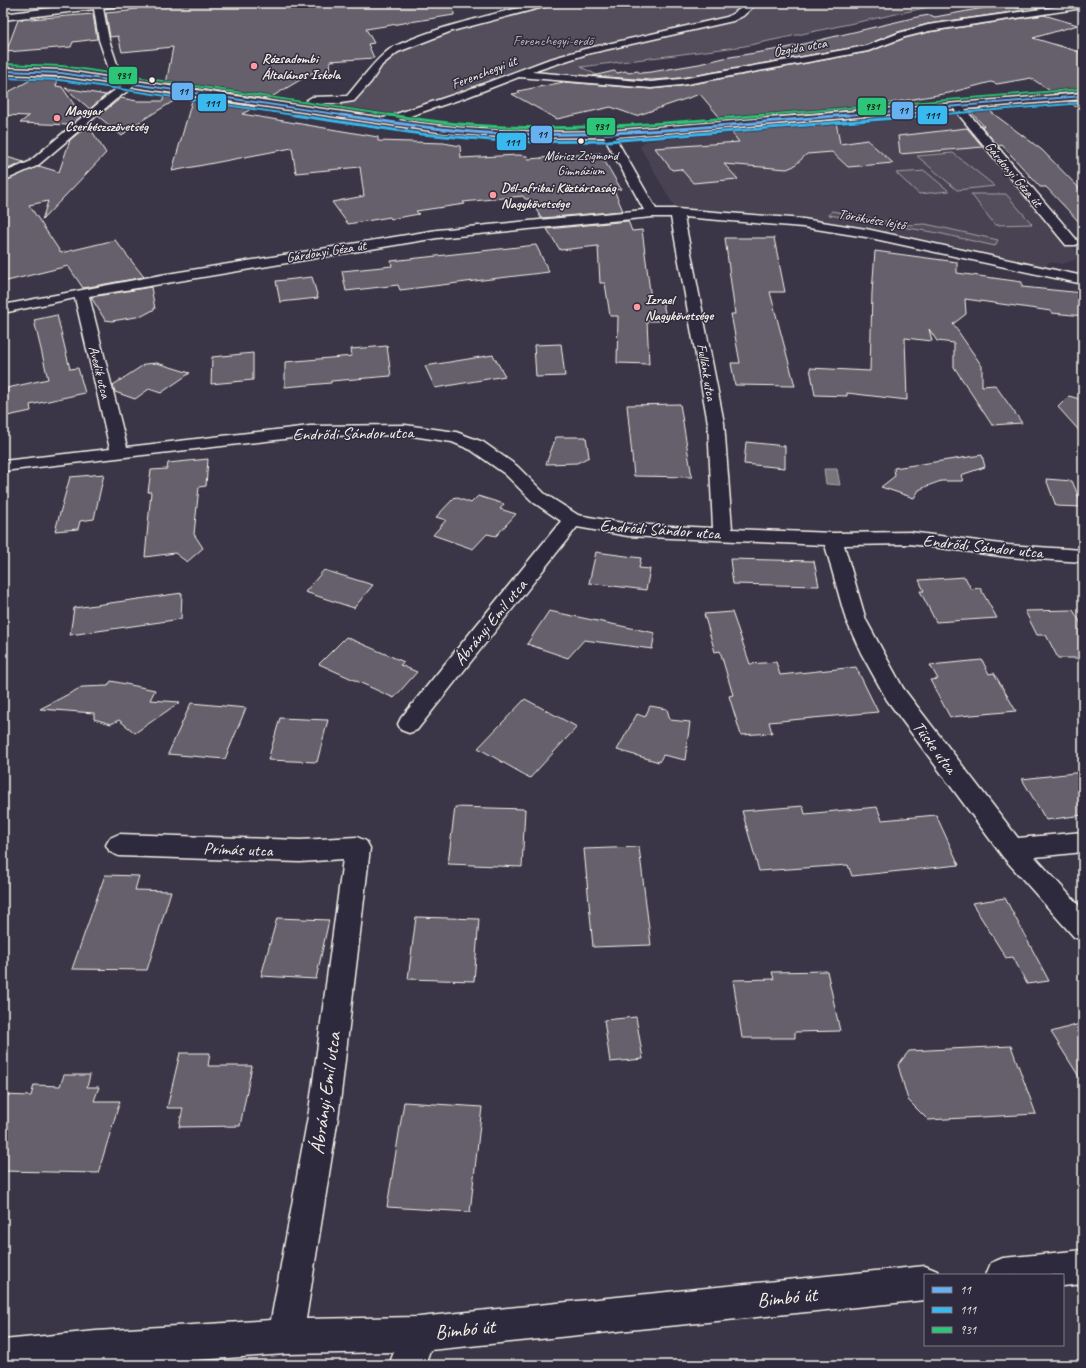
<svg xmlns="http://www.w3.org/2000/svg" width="1086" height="1368" viewBox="0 0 1086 1368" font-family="Caveat,sans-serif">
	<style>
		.built { fill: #484352 }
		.green { fill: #534e5c; stroke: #a4a0a2 }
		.water { fill: #78747b; stroke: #aaa6a7 }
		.building { fill: #65616c; stroke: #f4f1e8 }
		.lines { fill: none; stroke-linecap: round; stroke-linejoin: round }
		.minor-casing { stroke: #f4f1e8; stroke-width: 3 }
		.minor { fill: #2f2a3d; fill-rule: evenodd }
		.bus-1-far1-casing { stroke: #2f2a3d; stroke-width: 3.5 }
		.bus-1-casing { stroke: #2f2a3d; stroke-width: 4.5 }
		.bus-2-far1-casing { stroke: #2f2a3d; stroke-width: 3.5 }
		.bus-2-casing { stroke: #2f2a3d; stroke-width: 4.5 }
		.bus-3-far1-casing { stroke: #2f2a3d; stroke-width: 3.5 }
		.bus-3-casing { stroke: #2f2a3d; stroke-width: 4.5 }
		.bus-1-far1 { stroke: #66b1f2; stroke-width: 2 }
		.bus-1 { stroke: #66b1f2; stroke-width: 3 }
		.bus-2-far1 { stroke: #3ab8f0; stroke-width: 2 }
		.bus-2 { stroke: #3ab8f0; stroke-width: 3 }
		.bus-3-far1 { stroke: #2dc577; stroke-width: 2 }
		.bus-3 { stroke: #2dc577; stroke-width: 3 }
		.poi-dot { fill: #ff9aa2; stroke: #2f2a3d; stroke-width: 1.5 }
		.bus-dot { fill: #f4f1e8; stroke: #2f2a3d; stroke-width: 1.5 }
		.labels { text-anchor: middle; stroke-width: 3; stroke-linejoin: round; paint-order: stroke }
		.far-bus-label { font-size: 13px; fill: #f4f1e8; stroke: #2f2a3d }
		.far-park-label { font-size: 14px; fill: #bcb8b7; stroke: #2f2a3d }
		.far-street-label { font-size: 14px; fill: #f4f1e8; stroke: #2f2a3d }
		.far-poi-label { font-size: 14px; font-weight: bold; fill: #f4f1e8; stroke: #2f2a3d; text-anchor: start }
		.street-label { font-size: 17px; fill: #f4f1e8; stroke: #2f2a3d }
		.near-street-label { font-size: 20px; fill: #f4f1e8; stroke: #2f2a3d }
		.line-badge { stroke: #2f2a3d; stroke-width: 1.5 }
		.pale-badge-label { font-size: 11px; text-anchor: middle; font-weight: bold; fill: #111 }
	</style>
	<rect width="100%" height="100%" fill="#3b3647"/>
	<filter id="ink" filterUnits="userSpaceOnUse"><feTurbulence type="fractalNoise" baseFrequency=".025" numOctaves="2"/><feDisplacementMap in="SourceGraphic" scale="8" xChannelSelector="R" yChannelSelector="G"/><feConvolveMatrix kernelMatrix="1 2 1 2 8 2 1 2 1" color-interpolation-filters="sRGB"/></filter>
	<g filter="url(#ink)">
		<!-- built -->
		<path class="built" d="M955 114 1078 253 1075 260 1063 264 1049 262 1044 269 921 240 811 219 682 209 674 206 640 147 644 142 658 139Z"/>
		<!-- green -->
		<path class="green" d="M549 3H926L934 6 745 46 581 67 609 81 519 74 385 122 342 115 341 100 350 99 395 50 421 39Z
			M953 153 995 186 957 190 917 156Z
			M925 171 949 191 919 194 896 173Z
			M971 194H1006L1032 224 995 225Z
			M832 211 906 225 925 224 944 228 998 240 995 246 938 233 829 215Z"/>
		<!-- water -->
		<path class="water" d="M824 469H837L840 485 826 484Z"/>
		<!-- building -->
		<path class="building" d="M165 3H453L454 15 366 29 374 43 368 44 374 58 330 61 329 72 312 73 268 99 195 88 196 87 194 88 166 84 173 47 122 52 118 36 110 37 106 13 129 11V10L137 9V7L165 5Z
			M1005 4 1025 10 928 24 898 32 866 45 681 78 651 80 593 76 614 71 618 73 625 71 629 73 637 71 641 73 651 72 699 64 724 58 786 48 917 17 930 15 935 17Z
			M93 14 97 39 73 42 71 47 6 52 18 20Z
			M1044 15 1078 25 1033 38 1083 53V92L1055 94 1031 78 997 84 991 82 949 93 878 105V108L722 120 700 94 636 116 611 107 557 119 512 94 520 93 518 91 564 82 651 89 681 86 868 52 905 38 929 32Z
			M36 77H59L56 86 62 87 82 116 70 125 20 123 29 116 3 115V95Z
			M65 88 106 95 90 109Z
			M164 93 182 96 131 127 122 136 98 116 121 98 137 101H163Z
			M193 97 255 107 242 114 378 137V141L444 143 460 146 461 158 519 155 527 156 528 159 542 158H541L600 153 621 189 614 190 623 211 541 218 530 199H525L523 196 463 202 465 204 416 211 419 214 391 219 390 217 348 224 332 202 364 196 360 167 296 173 292 148 172 171Z
			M1083 101V111L1068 102Z
			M987 109 1042 150 1083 192V226L1046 187H1040L1002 145 998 146 981 126H984L969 110Z
			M847 119 836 122 840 144 867 140 893 163 848 167 832 152 807 154 794 166 787 169 724 164 738 179 693 183 681 169 672 170 655 148 739 142 729 129Z
			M88 125 106 153 42 220 48 201 29 205 61 253 115 240 144 277 83 288 68 266 3 282V182L39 166 59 172 70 140Z
			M967 128 983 147 900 154 898 136Z
			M3 156 24 162 3 171Z
			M628 221 632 231 642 230 651 299H662L667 321H647L649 364 617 363 618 316H610L605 283H600L598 246 560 250 547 229Z
			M725 238H774L785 292H770L795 386 735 385 731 363H740L731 314H735Z
			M536 245 549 272 400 290 398 285 346 291 342 271 392 266 391 261Z
			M875 251 957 262V273L1022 282V287L1083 293V316L1052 313 1051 311 965 299 966 314 953 324 982 366V386L995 385 1022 423 992 425 954 367V343L937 341 929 329 932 341 905 338 907 400 847 393V396L815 395 810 368 870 371 872 293Z
			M312 277 318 298 280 302 276 281Z
			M151 287 155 309 142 316 112 321 105 320 91 297Z
			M57 315 70 369 78 368 85 393 30 405 31 411 3 417V393L7 392V388L48 379 34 320Z
			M561 344 565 376 536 377 534 345Z
			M387 346 391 376 331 381V383L285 387V362L352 356 351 349Z
			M253 353V380L211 384 212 357Z
			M493 355 505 376 435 388 425 366Z
			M157 363 190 373 161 393 149 389 135 399 115 392 113 385 145 364Z
			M1069 396 1083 400V435L1058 407Z
			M680 404 692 477 634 476 627 405Z
			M556 437H586L589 457 577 463 546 464Z
			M746 442 785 446V468L744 464Z
			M982 455 985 467 961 475 963 481H941L927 486 919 490 914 498 881 487 895 476 894 468Z
			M208 459 206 486 199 487 194 534 203 548 187 562 175 553 145 557 151 492H148L151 470 167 469 168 463Z
			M104 474 94 519 80 521 78 529 55 531 70 477Z
			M1046 479 1072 481 1083 507 1056 506Z
			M478 496 504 504 500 509 516 514 496 536 487 534 473 549 433 535 446 520 436 517 455 497 471 503Z
			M596 552 641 558 639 568 650 569 646 590 589 583Z
			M730 559 814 561 819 586 733 584Z
			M324 570 373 585 354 608 305 592Z
			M965 577 971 589 980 588 997 618 936 622 920 591H924L919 580Z
			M182 593 181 619 70 635 74 608Z
			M1073 610 1083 627V658H1058L1046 635H1037L1025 611Z
			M549 611 655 633 652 649 584 640 568 658 527 644Z
			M732 612 750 664 776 662 780 675 856 667 878 712 769 722 772 733 741 735 729 696 733 695 720 651 715 652 704 614Z
			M346 637 404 662 400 665 417 672 394 698 319 664Z
			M982 660 989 674 994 673 1016 711 950 717 930 680 938 679 930 665Z
			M111 681 155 690 150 700 180 702 135 733 119 720 111 724 94 719V713L40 709 82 687 108 686Z
			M525 699 577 727 530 778 478 748Z
			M191 703 246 708 225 759 168 754Z
			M650 706 667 709 670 720 690 722 685 760 663 755 659 762 617 750 637 714 645 717Z
			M280 718 328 720 317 762 268 760Z
			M1083 772V815L1046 820 1022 779Z
			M803 806 805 814 877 807 882 820 936 815 959 865 852 876 848 865 759 871 742 811Z
			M455 807 525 809 522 867 448 864Z
			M639 847 651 945 593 947 584 849Z
			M105 875 139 876 135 890 171 891 147 970 72 969Z
			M1005 898 1049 981 1027 984 1013 957 1006 958 972 903Z
			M416 917 479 919 474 981 408 979Z
			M277 918 329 920 316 979 261 976Z
			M827 971 840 1031 795 1032V1038H742L733 980 774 979 772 972Z
			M636 1017 643 1059 610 1062 604 1020Z
			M1083 1023V1083L1051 1032Z
			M1011 1046 1036 1114 928 1120 908 1100 898 1065 909 1051Z
			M180 1053H210L208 1066H252L240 1126 179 1127 183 1108H167Z
			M64 1075H90L87 1087H99L94 1101H120L98 1173 3 1171V1095L31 1096 34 1085 60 1086Z
			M404 1102 482 1107 470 1212 387 1207Z"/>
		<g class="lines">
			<!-- minor casing -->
			<g class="minor-casing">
				<path id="minor" d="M91 3H123L119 6 103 8 109 40 122 79 384 118 459 93 547 60 585 49 727 17C739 11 744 3 757 3L743 16 733 21 587 54 532 72 651 82 681 79 866 46 899 33 928 25 1083 3V8L929 31 905 37 868 51 681 85 651 88 519 77 467 97 398 120C468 131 537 133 608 131L1083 93V99L965 109 1076 239 1078 242 1076 245H1066L954 109 615 137 656 209H677L803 219 866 229 1083 276V284L866 237 803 227 684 217 724 423 732 529 833 533 910 532 1008 545 1083 550V562L1008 557 910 544 844 545 866 620 903 688 1018 838 1083 832V852L1035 857 1083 910V941L1074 937 1003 857 887 700 861 653 846 620 825 545 628 536 577 527 417 730 409 733 401 730 398 724 401 718 561 521 533 502 505 474 471 450 452 442 405 435 310 436 3 471V461L110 449 75 298 3 313V305L161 275 437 230 644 210 604 137 515 138 445 133 133 87 115 100 37 166 3 181V173L29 162 107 96 122 85 61 76 3 74V68L61 70 112 78 99 40 94 9 3 20V14ZM652 217H671L708 423 713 528 628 524 578 515 545 494 517 466 483 442 456 432 405 425 310 426 127 447 89 296 437 238Z
					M538 3H552L551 5 452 31 398 52 382 65 371 82 354 101 341 103H312L307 100 312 97 347 96C361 80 373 62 390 49 396 45 405 42 412 39 452 23 496 14 538 3Z
					M119 834 300 840 357 837 366 841 370 848 339 1111 306 1319 419 1317 925 1266 937 1271 939 1275H925V1300L430 1350 425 1365H389L394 1352 286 1354 121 1365H3V1340L96 1331 271 1320 309 1111 343 859 300 862 119 856 110 852 106 845 110 838Z
					M1083 1250V1284L1063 1286V1275H986L991 1263 1003 1258Z"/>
			</g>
			<!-- minor -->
			<use href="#minor" class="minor"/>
			<!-- bus-1-far1 casing -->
			<g class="bus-1-far1-casing">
				<path id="bus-1-far1" d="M3 71 61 73 348 116
					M835 116 1083 96"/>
			</g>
			<!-- bus-1 casing -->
			<g class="bus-1-casing">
				<path id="bus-1" d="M341 115C396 123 451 132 507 134 620 137 735 124 848 115"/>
			</g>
			<!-- bus-2-far1 casing -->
			<g class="bus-2-far1-casing">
				<path id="bus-2-far1" d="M3 78 60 80 300 116
					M921 116 1083 103"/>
			</g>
			<!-- bus-2 casing -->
			<g class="bus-2-casing">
				<path id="bus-2" d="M294 115 421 134 514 142 608 141 934 115"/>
			</g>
			<!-- bus-3-far1 casing -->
			<g class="bus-3-far1-casing">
				<path id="bus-3-far1" d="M3 64 62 66 396 116
					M752 116 1082 89"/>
			</g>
			<!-- bus-3 casing -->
			<g class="bus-3-casing">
				<path id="bus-3" d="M389 115C428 121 467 126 507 127 593 130 679 122 764 115"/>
			</g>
			<!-- bus-1-far1 -->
			<use href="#bus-1-far1" class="bus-1-far1"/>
			<!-- bus-1 -->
			<use href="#bus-1" class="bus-1"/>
			<!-- bus-2-far1 -->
			<use href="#bus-2-far1" class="bus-2-far1"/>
			<!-- bus-2 -->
			<use href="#bus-2" class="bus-2"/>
			<!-- bus-3-far1 -->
			<use href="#bus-3-far1" class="bus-3-far1"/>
			<!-- bus-3 -->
			<use href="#bus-3" class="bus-3"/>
		</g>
	</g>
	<!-- markers -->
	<g class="poi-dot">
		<circle cx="254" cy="66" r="4"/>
		<circle cx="57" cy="118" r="4"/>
		<circle cx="493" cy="195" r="4"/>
		<circle cx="637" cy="307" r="4"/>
	</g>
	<g class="bus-dot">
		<circle cx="152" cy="80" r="3.5"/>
		<circle cx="581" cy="141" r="3.5"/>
	</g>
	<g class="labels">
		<!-- far-bus labels -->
		<g class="far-bus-label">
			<text x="581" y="160">Móricz Zsigmond<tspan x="581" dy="15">Gimnázium</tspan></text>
		</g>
		<!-- far-park labels -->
		<g class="far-park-label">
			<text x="553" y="45">Ferenchegyi-erdő</text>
		</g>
		<!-- far-street labels -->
		<g class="far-street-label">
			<text transform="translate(800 47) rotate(-10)" y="5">Őzgida utca</text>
			<text transform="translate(484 72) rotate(-21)" y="5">Ferenchegyi út</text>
			<text transform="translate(1014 174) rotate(50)" y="5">Gárdonyi Géza út</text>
			<text transform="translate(872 219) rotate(10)" y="5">Törökvész lejtő</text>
			<text transform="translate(326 251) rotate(-9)" y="5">Gárdonyi Géza út</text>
			<text transform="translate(100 372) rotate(76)" y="5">Avedik utca</text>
			<text transform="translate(707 372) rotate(80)" y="5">Fullánk utca</text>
		</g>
		<!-- far-poi labels -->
		<g class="far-poi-label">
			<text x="262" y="63">Rózsadombi<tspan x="262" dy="16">Általános Iskola</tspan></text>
			<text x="65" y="115">Magyar<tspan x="65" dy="16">Cserkészszövetség</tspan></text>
			<text x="501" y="192">Dél-afrikai Köztársaság<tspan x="501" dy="16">Nagykövetsége</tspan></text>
			<text x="645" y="304">Izrael<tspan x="645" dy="16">Nagykövetsége</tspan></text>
		</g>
		<!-- street labels -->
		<g class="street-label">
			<text transform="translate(353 433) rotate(-1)" y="6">Endrődi Sándor utca</text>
			<text transform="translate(660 529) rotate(4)" y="6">Endrődi Sándor utca</text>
			<text transform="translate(983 546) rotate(6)" y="6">Endrődi Sándor utca</text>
			<text transform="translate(490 622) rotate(-51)" y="6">Ábrányi Emil utca</text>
			<text transform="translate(935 747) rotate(53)" y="6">Tüske utca</text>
			<text transform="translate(238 849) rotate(2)" y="6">Prímás utca</text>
		</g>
		<!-- near-street labels -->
		<g class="near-street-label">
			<text transform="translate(325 1093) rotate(-82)" y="7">Ábrányi Emil utca</text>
			<text transform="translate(787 1297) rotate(-6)" y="7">Bimbó út</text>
			<text transform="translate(465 1329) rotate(-6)" y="7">Bimbó út</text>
		</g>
	</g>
	<g class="line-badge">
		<rect x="108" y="66" width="30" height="19" rx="4" fill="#2dc577"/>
		<rect x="171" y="82" width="23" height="19" rx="4" fill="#66b1f2"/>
		<rect x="197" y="93" width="30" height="19" rx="4" fill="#3ab8f0"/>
		<rect x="857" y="97" width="30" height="19" rx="4" fill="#2dc577"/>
		<rect x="891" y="101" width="23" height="19" rx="4" fill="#66b1f2"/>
		<rect x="917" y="105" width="31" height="20" rx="4" fill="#3ab8f0"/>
		<rect x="586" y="117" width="30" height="19" rx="4" fill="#2dc577"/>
		<rect x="530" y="125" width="23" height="19" rx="4" fill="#66b1f2"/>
		<rect x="496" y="132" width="31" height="19" rx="4" fill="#3ab8f0"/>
	</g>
	<g class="pale-badge-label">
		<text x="123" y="79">931</text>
		<text x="183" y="95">11</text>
		<text x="212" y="107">111</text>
		<text x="872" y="110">931</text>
		<text x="903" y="114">11</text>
		<text x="932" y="119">111</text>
		<text x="601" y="130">931</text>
		<text x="542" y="138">11</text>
		<text x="512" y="146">111</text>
	</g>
	<!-- margin -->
	<rect width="1086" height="1368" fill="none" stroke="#2f2a3d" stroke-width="16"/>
	<rect x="8" y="8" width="1070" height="1352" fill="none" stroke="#f4f1e8" stroke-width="1.5" filter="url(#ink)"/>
	<!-- legend -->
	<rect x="924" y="1274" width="140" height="72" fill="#2f2a3d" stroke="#7e7a81"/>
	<rect x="932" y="1287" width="20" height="6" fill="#66b1f2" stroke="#7e7a81"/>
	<text x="960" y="1294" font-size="12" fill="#f4f1e8">11</text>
	<rect x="932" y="1307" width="20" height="6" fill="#3ab8f0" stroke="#7e7a81"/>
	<text x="960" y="1314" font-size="12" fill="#f4f1e8">111</text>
	<rect x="932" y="1327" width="20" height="6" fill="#2dc577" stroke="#7e7a81"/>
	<text x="960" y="1334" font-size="12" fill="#f4f1e8">931</text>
</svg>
